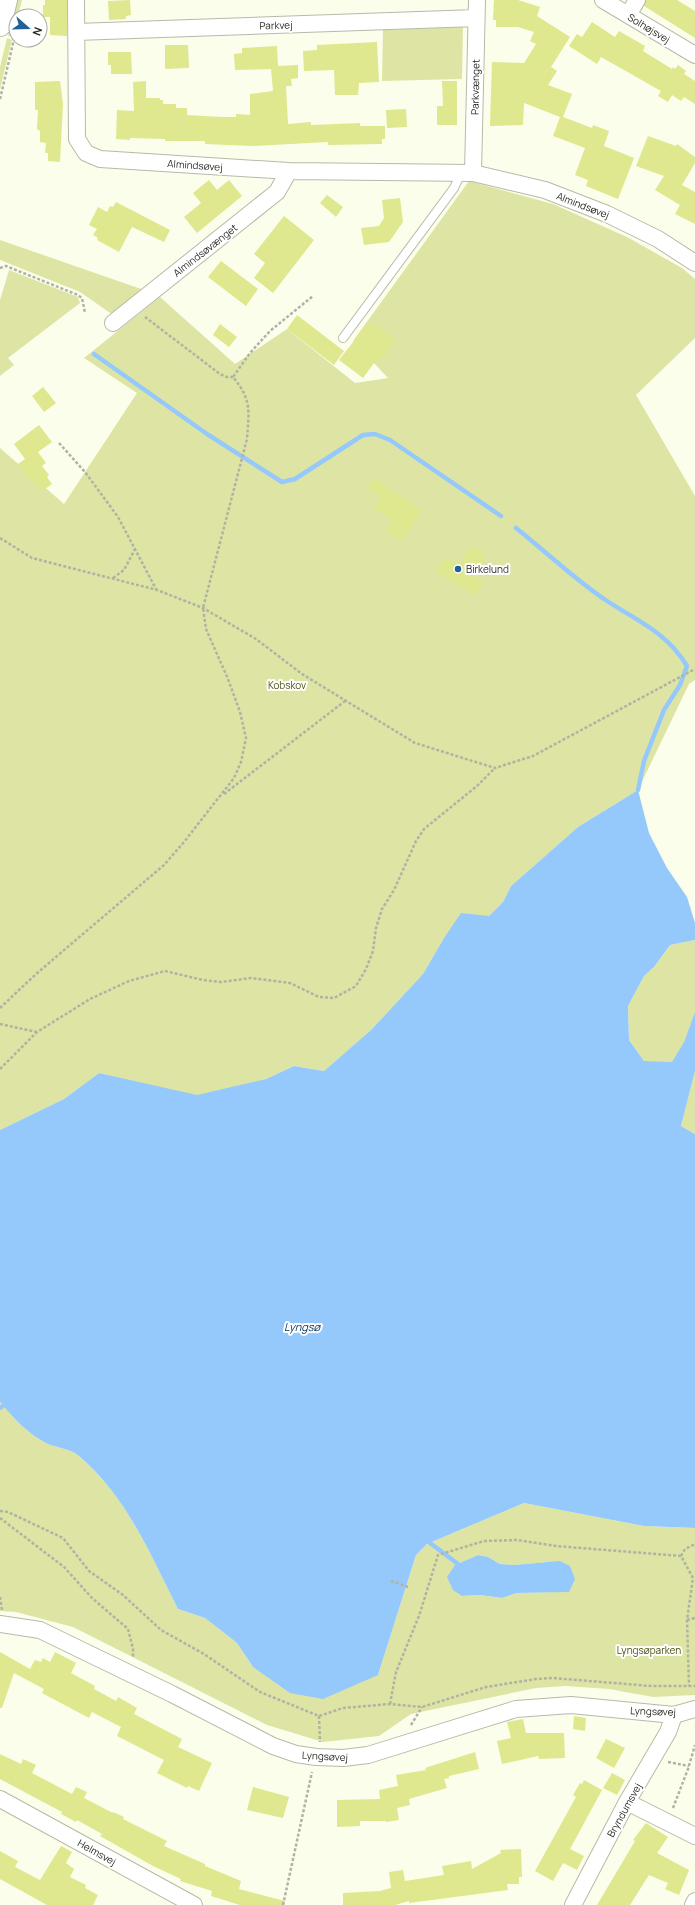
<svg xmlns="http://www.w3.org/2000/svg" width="695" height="1905" viewBox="0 0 695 1905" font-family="Manrope,sans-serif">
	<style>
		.green { fill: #dee5a4; fill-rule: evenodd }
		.water { fill: #95c9fb }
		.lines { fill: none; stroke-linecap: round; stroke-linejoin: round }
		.stream { stroke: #95c9fb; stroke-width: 4.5 }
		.building { fill: #dfe78f }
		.service-casing { stroke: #b7baa8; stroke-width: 10 }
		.minor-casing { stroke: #b7baa8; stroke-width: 18 }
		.primary-casing { stroke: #b7baa8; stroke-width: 24 }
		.path { stroke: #b0b3a4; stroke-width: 2.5; stroke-dasharray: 3 2; stroke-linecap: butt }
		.service { stroke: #fff; stroke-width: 8 }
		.minor { stroke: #fff; stroke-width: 16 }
		.primary { stroke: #fff; stroke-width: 22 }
		.poi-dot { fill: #216197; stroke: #fff; stroke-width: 1.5 }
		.labels { text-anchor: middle; stroke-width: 4; stroke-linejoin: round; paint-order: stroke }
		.street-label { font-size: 10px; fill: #282922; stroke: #fff }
		.poi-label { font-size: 10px; fill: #282922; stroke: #fff; text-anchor: start }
		.park-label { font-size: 10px; fill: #4c4f0d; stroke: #fff }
		.water-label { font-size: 11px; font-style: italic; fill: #01355b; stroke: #fff }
	</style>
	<rect width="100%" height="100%" fill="#fbfeeb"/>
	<!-- green -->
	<path class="green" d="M16 0H22L18 16H16L13 36H8Z
		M463 27 462 79 382 81 383 30Z
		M7 38 12 40 0 89V67Z
		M469 181 553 204 627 237 682 268 695 279V338L636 395 695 496V680L689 684 638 790 578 827 511 886 503 902 489 916 444 938 423 974 371 1030 324 1071 294 1066 266 1079 197 1096 99 1073 64 1099 0 1130V448L64 504 137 393 84 358 160 297 235 364 287 329 355 383 388 378 353 341Z
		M0 240 144 290 113 315 80 292 0 260Z
		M9 270 78 297 80 303 8 358 14 365 0 376V300Z
		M695 940V1013L684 1042 672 1063 644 1061 629 1040 628 1006 644 976 654 967 670 945Z
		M695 1071V1134L681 1126Z
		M0 1402C13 1418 29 1435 48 1444 58 1448 71 1449 79 1456 127 1497 150 1554 178 1609L205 1618 237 1643 253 1667 378 1675 416 1555 427 1544 524 1503 644 1526 695 1528V1695L653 1697 609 1689 566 1686 536 1688 411 1714 379 1736 323 1742 267 1725 73 1627 16 1612 0 1611ZM478 1555 488 1557 500 1564 513 1565 550 1562 555 1592 517 1593 502 1598 480 1595 462 1596 455 1565Z"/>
	<!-- water -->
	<path class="water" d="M638 790 649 833 667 868 687 897 695 923V940L670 945 654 967 644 976 628 1006 629 1040 644 1061 672 1062 684 1042 695 1012V1071L681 1126 695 1134V1528L644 1526 524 1503 427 1544 416 1555 378 1675 323 1699 290 1693 253 1667 237 1643 205 1618 178 1609C150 1554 127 1497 79 1456 71 1449 58 1448 48 1444 29 1435 13 1418 0 1402V1130L64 1099 99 1073 197 1095 266 1079 294 1066 324 1071 371 1030 423 974 444 938 461 913 489 916 503 902 511 886 578 827Z
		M478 1555 488 1557 500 1564 513 1565 560 1561 570 1566 575 1579 569 1592 517 1593 502 1598 480 1595 462 1596 453 1590 447 1577 455 1565Z"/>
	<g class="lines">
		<!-- stream -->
		<path class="stream" d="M94 354 207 434 282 482 295 479 363 435 375 434 390 440 501 516
			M516 528C545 551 573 578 604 599 635 620 666 631 687 666L680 685 664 710 644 761 638 790
			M0 1408 3 1406
			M430 1543 458 1564"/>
	</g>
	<!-- building -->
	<path class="building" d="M45 0H67V36L50 35V17H43V5H45Z
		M130 0 131 15 126 16V19L109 20 108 1Z
		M494 0H518L540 7 537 16 570 37 551 67 557 71 548 85 572 94 563 117 592 128 593 125 609 131 604 146 634 158 618 199 586 186 588 180 575 175 585 148 553 136 560 117 524 103 523 125 490 126 492 62 524 63 536 44 530 41 534 32 518 27H496V20H493Z
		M646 0H677L695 11V38L644 6Z
		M592 22 615 37 619 31 645 46 643 51 672 69 673 67 675 69 678 65 686 71 684 74 695 81V104L684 97 681 101 672 95 668 102 658 96 661 91 601 57 597 64 569 46 577 34 582 37Z
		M377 42 379 82 359 83 358 95H335L334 70 304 71 303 51 317 50V45Z
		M165 45H188L189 68 165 69Z
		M277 46 278 66 298 65V78L291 79 292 86H286L288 124 311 122V125L360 123V126H385V139H382V144L328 145V142L253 146 205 144V141H165V139L130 138V140L116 139 117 110 134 111 133 82 146 81V98H160V100H163V104H176V108H187V115L222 117H236V114L250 115V94L273 91 271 69 235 70 234 54 242 53V48Z
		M108 52H131L132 74H111V65H108Z
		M60 81 63 104 60 162 48 161V153H45L46 143 40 142V131L37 129 38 110H35V82Z
		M442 81H457V125H437V106H443Z
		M406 109 407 127 387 128 386 110Z
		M648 136 676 146 677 144 695 157V163L682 185 695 192V224L675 214 680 205 655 190 664 176 636 166Z
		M209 180 217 190 229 180 242 196 197 233 184 217 201 203 193 193Z
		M327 195 343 207 336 217 320 203Z
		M400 198 403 222 389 242 364 245 361 228 379 226 384 218 382 200Z
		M116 202 170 230 164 242 132 227 119 252 97 240 98 238 93 235 97 229 89 225 98 207 107 212 110 206 113 207Z
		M284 216 314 240 273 293 254 278 265 263 254 254Z
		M221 261 258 289 246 306 208 277Z
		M297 315 344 351 334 365 287 329Z
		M368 323 373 328 376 324 396 341 380 361 377 359 363 378 339 360Z
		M220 324 237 337 229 347 213 335Z
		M43 387 56 403 44 412 32 396Z
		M39 425 52 442 38 452 46 463 42 466 49 475 47 477 52 484 42 491 35 482 33 484 18 464 25 459 14 444Z
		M374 478 422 511 402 541 386 530 393 521 374 508 381 497 367 488Z
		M471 546 486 556 474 576 484 581 475 596 435 571 444 557 459 566Z
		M0 1652 30 1669 35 1660 41 1662 43 1658 50 1662 55 1652 76 1663 71 1673 95 1686 94 1689 116 1701 118 1697 137 1708 134 1714 182 1739 178 1747 212 1763 199 1791 188 1786 187 1788 157 1773 164 1760 117 1736 121 1727 92 1712 89 1718 42 1693 44 1689 14 1673 2 1708H0Z
		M574 1716 586 1718 585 1731 573 1729Z
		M523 1719 526 1733H564L565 1758 539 1759 538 1756 502 1764 497 1741 511 1738 507 1722Z
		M606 1739 625 1748 614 1768 596 1758Z
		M475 1752 479 1769 449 1776V1778L444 1779 447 1788 409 1799 410 1805 397 1808 399 1820 386 1822 385 1821H360V1826L337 1827V1800L380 1799 379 1790 398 1786 396 1775 426 1770 425 1768Z
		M0 1754 21 1764 23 1759 36 1765 32 1773 72 1794 76 1787 87 1792 84 1798 113 1813V1812L124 1817 123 1819 167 1841 164 1846 205 1864V1866L241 1881 239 1889 285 1901 284 1905H240L211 1896 212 1891 180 1881 181 1879 153 1866 100 1836 102 1834 77 1820 76 1822 61 1814 62 1812 0 1779Z
		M612 1773 625 1780 617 1795 603 1788Z
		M584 1780 602 1790 570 1849 584 1856 577 1870 563 1863 553 1881 535 1871 576 1797 573 1795 580 1783 582 1784Z
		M253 1787 289 1797 283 1818 247 1810Z
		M646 1823 668 1837 657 1853 689 1870 679 1895 665 1889 668 1883 649 1875 630 1905H597L635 1841 633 1840Z
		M61 1846 72 1852 66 1863 74 1869 70 1877 86 1885 85 1888 98 1895 93 1905H47L0 1879V1851L18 1861 15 1867 40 1880Z
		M521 1849 522 1877H519V1884H507L508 1890 409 1903V1901L395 1905H343V1893L380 1891 391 1888 389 1872 403 1870 405 1881 444 1875 442 1866 471 1861 472 1869 501 1853 500 1850Z"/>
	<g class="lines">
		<!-- service casing -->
		<g class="service-casing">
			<path id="service" d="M343 338 454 188 461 173"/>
		</g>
		<!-- minor casing -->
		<g class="minor-casing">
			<path id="minor" d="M76 0 77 139 86 153 100 159 289 171 473 173 545 190 607 214 658 239 695 263
				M603 0 695 55
				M628 15 637 0
				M76 32 476 18
				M473 173 477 0
				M113 323 277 192 289 171
				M0 1624 40 1630 172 1694 273 1746 296 1754 316 1757 343 1758 368 1755 516 1709 571 1705 674 1715 695 1709
				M0 1799 194 1905
				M627 1802 695 1836
				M573 1905 627 1802 668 1732 674 1715
				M693 1905 695 1901"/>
		</g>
		<!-- primary casing -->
		<g class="primary-casing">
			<path id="primary" d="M0 25 6 0"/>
		</g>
		<!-- path -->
		<path class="path" d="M0 99 15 35
			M0 268 6 266 78 295 82 298 85 313
			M145 317 220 374 227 377H233
			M59 443 85 472 118 517 156 589
			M0 538 32 558 157 590 203 608 256 639 302 674 415 743 495 768 533 756 695 669
			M113 578 124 570 135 549
			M224 794 345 701
			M0 1008 36 974 164 865 184 842 234 778 241 762 246 738 240 712 228 679 206 629 203 608 247 439C249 411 252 400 233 377L250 353 270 331 313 296
			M0 1024 37 1032
			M0 1069 37 1032 90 999 129 981 165 971 203 980 221 982 251 978 290 983 319 997 334 998 356 986 366 969 373 951 376 928 382 909 394 890 416 841 424 829 477 786 495 768
			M0 1511 8 1512 63 1538 89 1571 123 1595 161 1630 204 1654 260 1692 319 1716 343 1708 390 1704 422 1707 486 1687 536 1679 553 1678 651 1686H695
			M0 1518 64 1567 92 1598 128 1629 133 1649V1658
			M681 1556 685 1549 695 1544
			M391 1581 408 1587
			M0 1597 2 1610
			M687 1620 695 1618
			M390 1704 396 1672 419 1616 438 1555 484 1541 518 1540 556 1546 681 1556 693 1578 687 1620 689 1686
			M319 1716 320 1742
			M411 1725 422 1707
			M668 1762 689 1766
			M673 1808 688 1769 695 1745
			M283 1905 312 1772"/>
		<!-- service -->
		<use href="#service" class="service"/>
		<!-- minor -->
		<use href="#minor" class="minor"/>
		<!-- primary -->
		<use href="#primary" class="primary"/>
	</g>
	<!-- markers -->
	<circle class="poi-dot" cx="458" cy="569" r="4"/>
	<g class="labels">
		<!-- street labels -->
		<g class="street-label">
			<text transform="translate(276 25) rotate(-2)" y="4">Parkvej</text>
			<text transform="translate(649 28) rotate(31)" y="4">Solhøjsvej</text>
			<text transform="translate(475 87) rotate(-89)" y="4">Parkvænget</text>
			<text transform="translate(195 165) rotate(4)" y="4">Almindsøvej</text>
			<text transform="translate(583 205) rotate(21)" y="4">Almindsøvej</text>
			<text transform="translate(205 250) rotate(-38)" y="4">Almindsøvænget</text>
			<text transform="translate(653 1711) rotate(2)" y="4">Lyngsøvej</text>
			<text transform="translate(325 1756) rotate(3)" y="4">Lyngsøvej</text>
			<text transform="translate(624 1810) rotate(-61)" y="4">Bryndumsvej</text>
			<text transform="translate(97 1852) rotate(29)" y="4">Helmsvej</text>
		</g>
		<!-- poi labels -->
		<g class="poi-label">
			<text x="466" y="573">Birkelund</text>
		</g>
		<!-- park labels -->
		<g class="park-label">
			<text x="287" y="689">Kobskov</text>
			<text x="649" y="1654">Lyngsøparken</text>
		</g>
		<!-- water labels -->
		<g class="water-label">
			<text x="302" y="1331">Lyngsø</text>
		</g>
	</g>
	<!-- north arrow -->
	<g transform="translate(28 28) rotate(110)"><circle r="19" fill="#ffffff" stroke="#a9a9a7"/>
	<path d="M0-3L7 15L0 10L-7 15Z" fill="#216197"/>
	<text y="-6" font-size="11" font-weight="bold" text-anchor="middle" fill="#282922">N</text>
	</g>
</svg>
